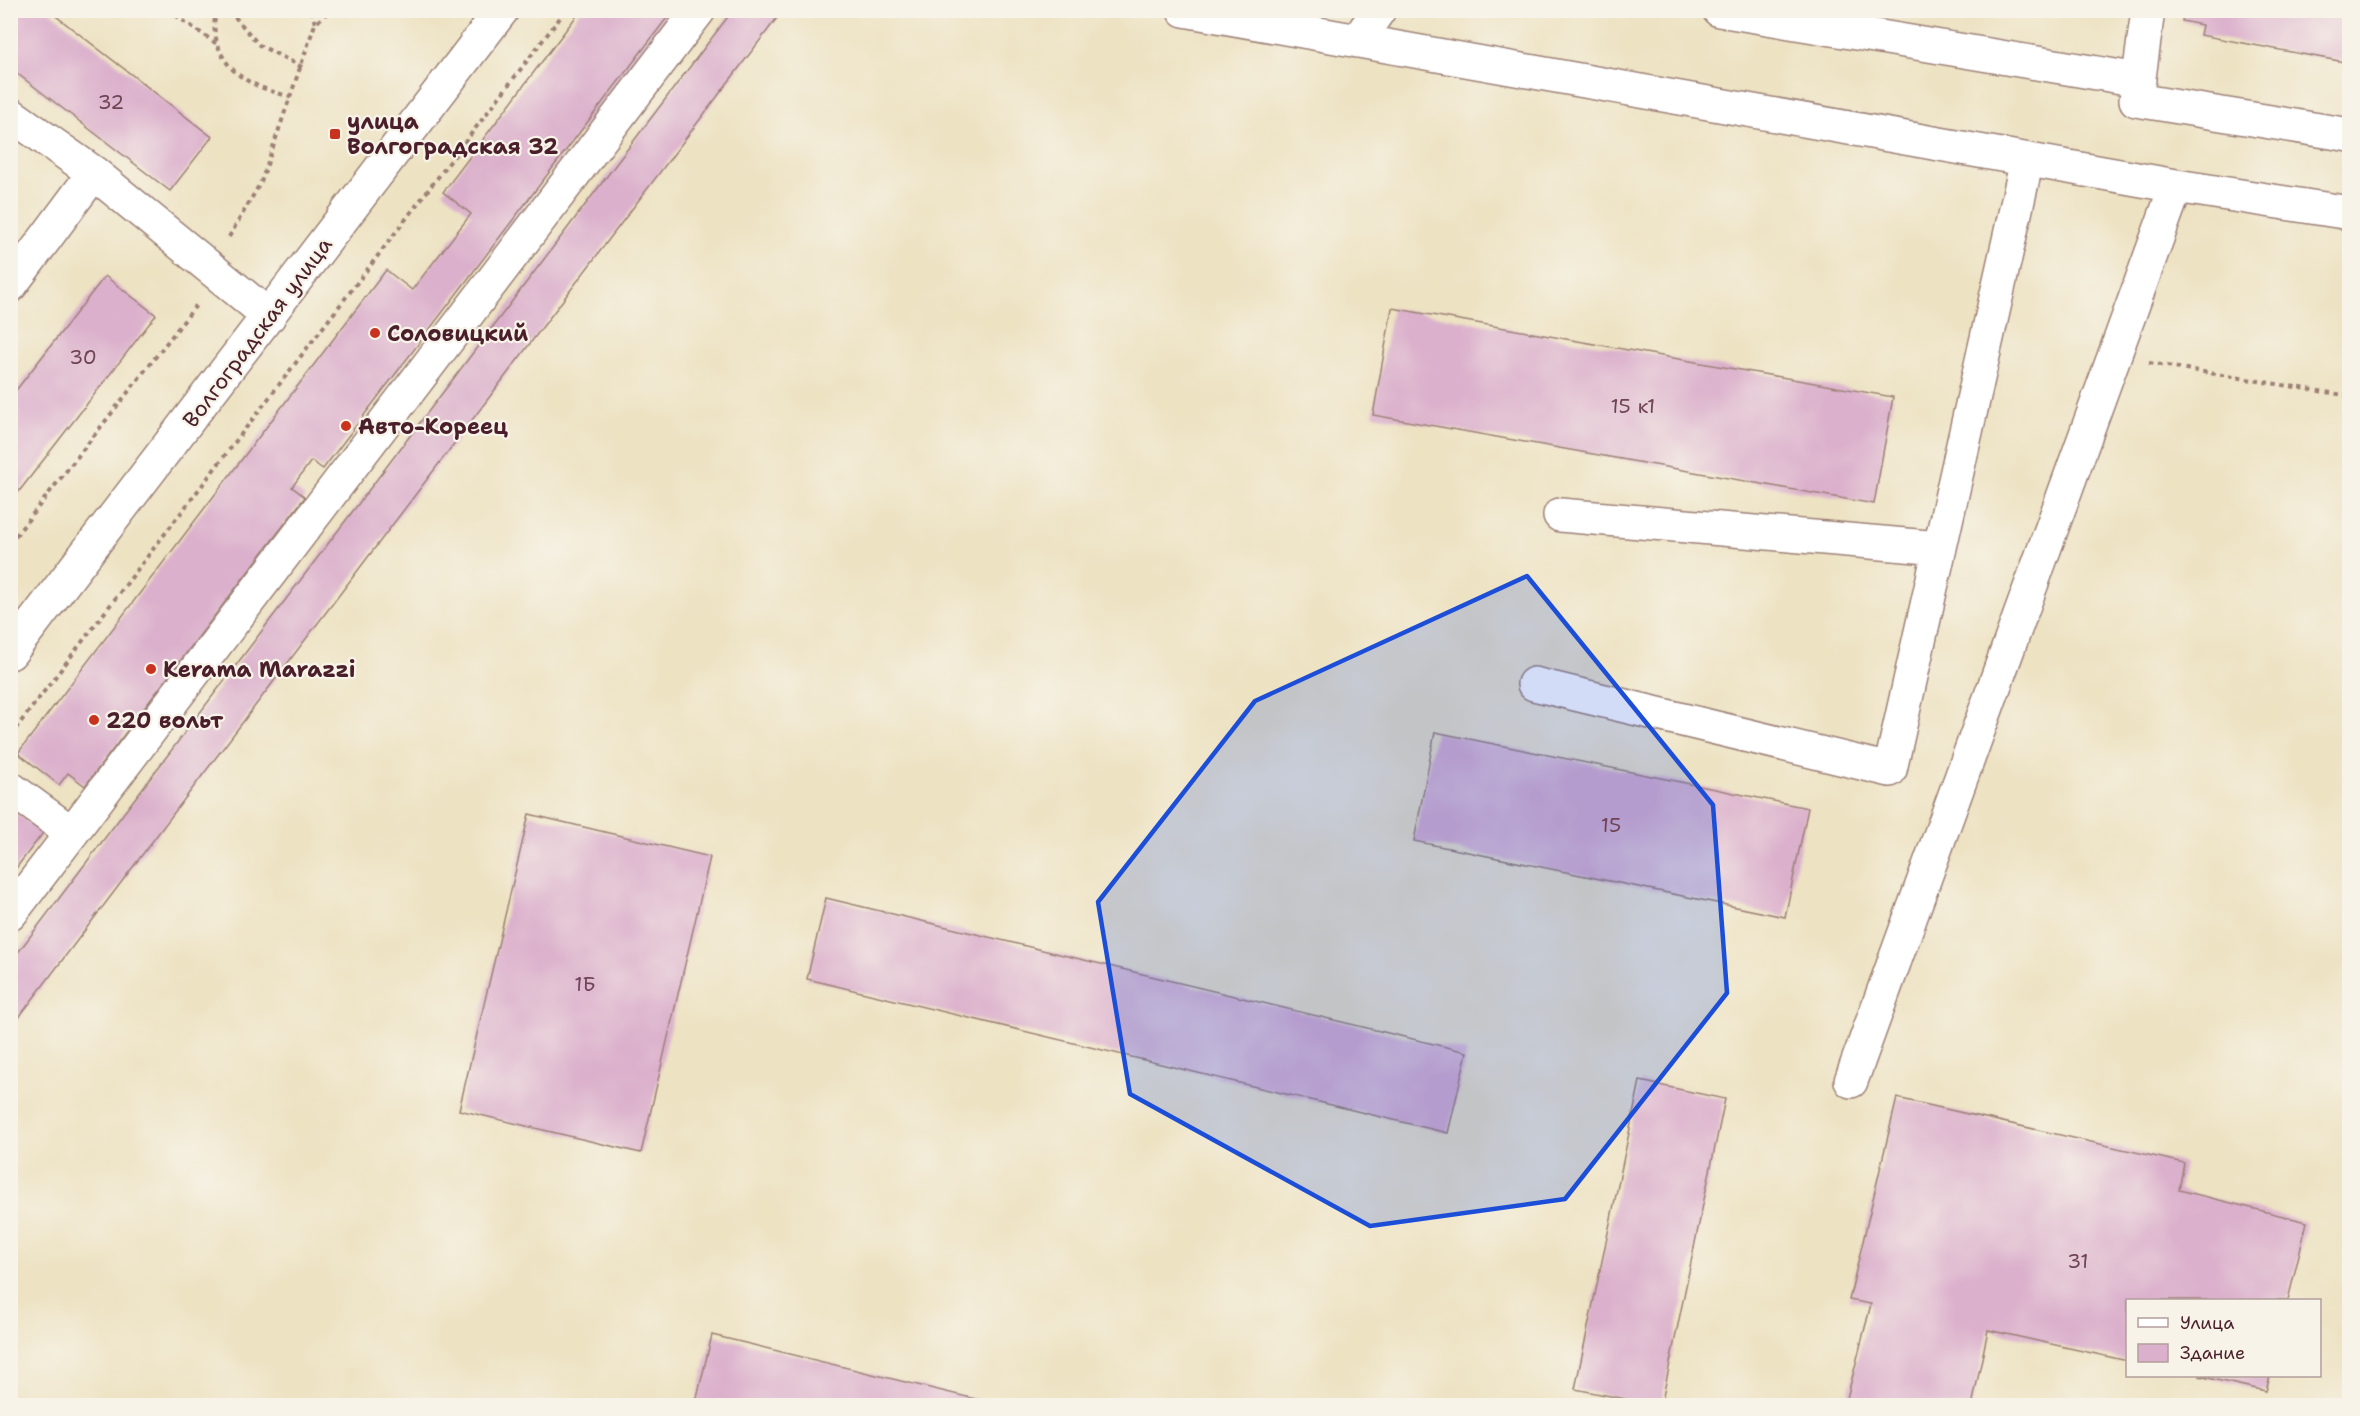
<svg xmlns="http://www.w3.org/2000/svg" width="2360" height="1416" viewBox="0 0 2360 1416" font-family="'Shantell Sans',sans-serif">
	<style>
		.building { fill: #dbb0cc }
		.lines { fill: none; stroke-linecap: round; stroke-linejoin: round }
		.minor-casing { stroke: #9c8076; stroke-width: 36 }
		.path { stroke: #9c8076; stroke-width: 4; stroke-dasharray: 4.5 4.5; stroke-linecap: butt }
		.minor { stroke: #fff; stroke-width: 33 }
		.marked { fill: #1d4ed8; fill-opacity: 0.2; stroke: #1d4ed8; stroke-width: 4.5; stroke-linejoin: round }
		.poi-dot { fill: #c8321e; stroke: #f7f3e8; stroke-width: 2 }
		.labels { text-anchor: middle; stroke-width: 4.5; stroke-linejoin: round; paint-order: stroke }
		.number-label { font-size: 20px; fill: #6e4353 }
		.poi-label { font-size: 22px; font-weight: bold; fill: #4a1f2b; stroke: #f7f3e8; text-anchor: start }
		.street-label { font-size: 22px; fill: #4a1f2b; stroke: #f7f3e8 }
	</style>
	<rect width="100%" height="100%" fill="#f7f3e8"/>
	<filter id="ink" filterUnits="userSpaceOnUse"><feTurbulence type="fractalNoise" baseFrequency=".0167" numOctaves="2"/><feDisplacementMap in="SourceGraphic" scale="12" xChannelSelector="R" yChannelSelector="G"/><feConvolveMatrix kernelMatrix="1 2 1 2 8 2 1 2 1" color-interpolation-filters="sRGB"/></filter>
	<filter id="wash" filterUnits="userSpaceOnUse"><feTurbulence type="fractalNoise" baseFrequency=".008" numOctaves="4" result="noise"/><feDisplacementMap in="SourceGraphic" scale="24" xChannelSelector="R" yChannelSelector="G"/><feGaussianBlur stdDeviation="1.35" result="paint"/><feColorMatrix in="noise" values="0 0 0 0 0 0 0 0 0 0 0 0 0 0 0 0 0 1.4 0 .05"/><feComposite in="paint" operator="in"/></filter>
	<g filter="url(#wash)">
		<rect width="100%" height="100%" fill="#ede2c2"/>
		<g id="blocks">
			<!-- building -->
			<path class="building" d="M10 10H48L212 137 170 191 10 68Z
				M581 10H673L323 469 311 461 292 487 305 497 85 786 68 773 59 785 18 753 386 270 412 290 471 214 443 192Z
				M733 10H783L10 1029V963Z
				M2184 10H2350V63L2200 35 2202 25 2182 21Z
				M105 276 156 315 10 503V398Z
				M1392 308 1893 397 1874 504 1373 415Z
				M1435 732 1808 808 1785 917 1414 841Z
				M10 808 43 833 10 876Z
				M529 814 710 857 641 1153 459 1110Z
				M826 898 1467 1052 1448 1133 807 979Z
				M1640 1081 1725 1099 1661 1406 1575 1389Z
				M1897 1098 2184 1163 2179 1190 2307 1222 2288 1300H2128V1361L1988 1330 1972 1406H1845L1871 1304 1849 1300Z
				M712 1335 1000 1405V1406H695Z
				M2199 1376H2270L2266 1391Z"/>
		</g>
	</g>
	<g filter="url(#ink)">
		<use href="#blocks" fill-opacity="0" stroke="#9c8076" stroke-width="1.5"/>
		<g class="lines">
			<!-- minor casing -->
			<g class="minor-casing">
				<path id="minor" d="M1184 10 2176 186 2350 213
					M1719 10 2139 80
					M2148 10 2136 100 2350 135
					M1357 41 1379 10
					M10 114 94 173 269 316
					M10 286 94 173
					M1560 515 1940 548
					M10 653 502 10
					M1534 684 1890 770 2027 160
					M10 788 72 833
					M10 914 699 10
					M1851 1081 2176 186"/>
			</g>
			<!-- path -->
			<path class="path" d="M168 10 217 44
				M217 10C213 21 214 32 217 42 227 78 259 88 291 97
				M229 10 259 45 302 67
				M312 10 315 24
				M229 237 261 182 315 24 330 10
				M2149 363 2350 396
				M10 543 197 304
				M10 736 566 10"/>
			<!-- minor -->
			<use href="#minor" class="minor"/>
		</g>
	</g>
	<!-- marked area -->
	<path class="marked" d="M1527 576 1713 805 1727 993 1565 1199 1370 1226 1130 1094 1098 902 1255 701Z"/>
	<!-- markers -->
	<g class="poi-dot">
		<rect x="329" y="128" width="12" height="12" rx="3"/>
		<circle cx="375" cy="333" r="6"/>
		<circle cx="346" cy="426" r="6"/>
		<circle cx="151" cy="669" r="6"/>
		<circle cx="94" cy="720" r="6"/>
	</g>
	<g class="labels">
		<!-- number labels -->
		<g class="number-label">
			<text x="111" y="109">32</text>
			<text x="83" y="364">30</text>
			<text x="1633" y="413">15 к1</text>
			<text x="1611" y="832">15</text>
			<text x="585" y="991">1Б</text>
			<text x="2078" y="1268">31</text>
		</g>
		<!-- poi labels -->
		<g class="poi-label">
			<text x="347" y="129">улица<tspan x="347" dy="25">Волгоградская 32</tspan></text>
			<text x="387" y="341">Соловицкий</text>
			<text x="358" y="434">Авто-Кореец</text>
			<text x="163" y="677">Kerama Marazzi</text>
			<text x="106" y="728">220 вольт</text>
		</g>
		<!-- street labels -->
		<g class="street-label">
			<text transform="translate(257 332) rotate(-53)" y="8">Волгоградская улица</text>
		</g>
	</g>
	<!-- margin -->
	<rect width="2360" height="1416" fill="none" stroke="#f7f3e8" stroke-width="36"/>
	<!-- legend -->
	<rect x="2126" y="1299" width="195" height="78" fill="#f7f3e8" stroke="#b29e9c" stroke-width="1.5"/>
	<rect x="2138" y="1318" width="30" height="9" fill="#ffffff" stroke="#b29e9c" stroke-width="1.5"/>
	<text x="2180" y="1329" font-size="18" fill="#4a1f2b">Улица</text>
	<rect x="2138" y="1344" width="30" height="18" fill="#dbb0cc" stroke="#b29e9c" stroke-width="1.5"/>
	<text x="2180" y="1359" font-size="18" fill="#4a1f2b">Здание</text>
</svg>
